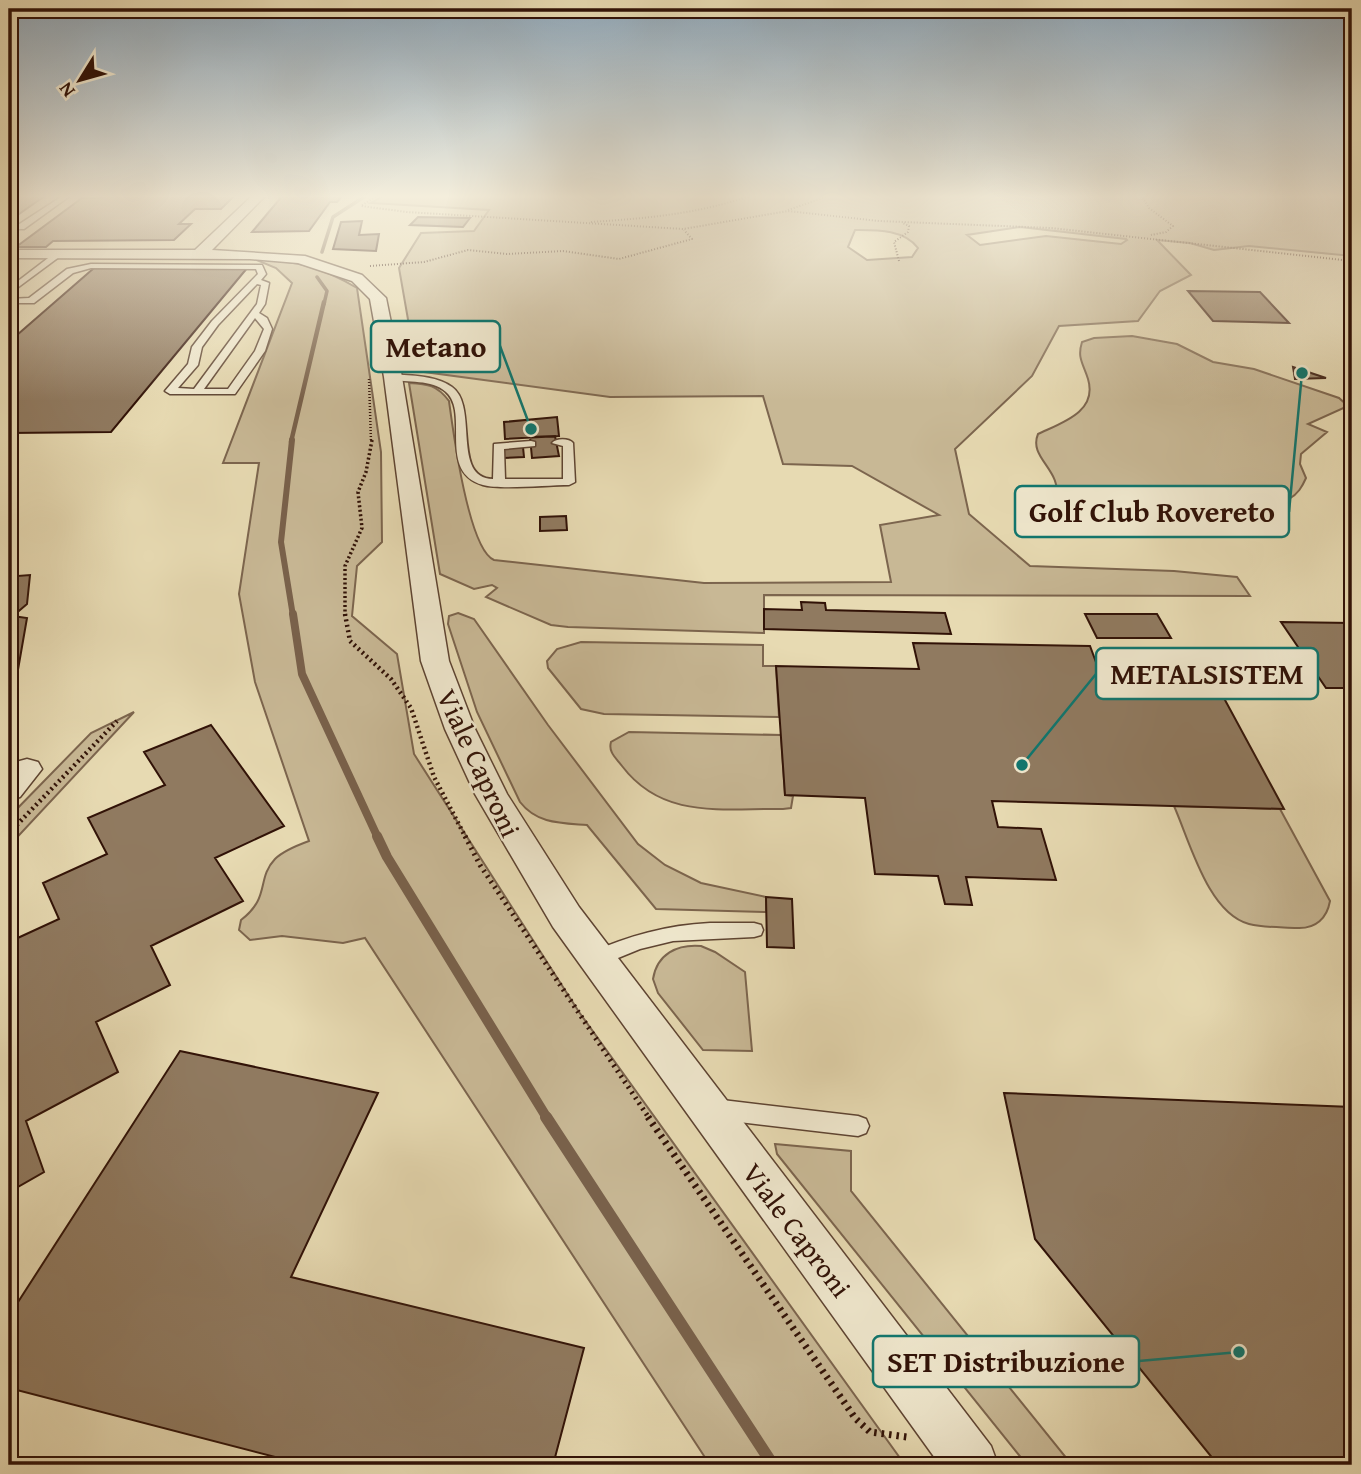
<svg xmlns="http://www.w3.org/2000/svg" width="1361" height="1474" viewBox="0 0 1361 1474" font-family="'Gentium Book Plus',serif">
	<style>
		.green { fill: #c8b895; stroke: #7c654e; stroke-width: 2; fill-rule: evenodd }
		.lines { fill: none; stroke-linecap: round; stroke-linejoin: round }
		.stream-far5 { stroke: #79614b; stroke-width: 3.5 }
		.stream-far4 { stroke: #79614b; stroke-width: 4.5 }
		.stream-far3 { stroke: #79614b; stroke-width: 6 }
		.stream-far2 { stroke: #79614b; stroke-width: 8 }
		.stream-far1 { stroke: #79614b; stroke-width: 10 }
		.stream { stroke: #79614b; stroke-width: 12 }
		.building { fill: #907a60; stroke: #311207; stroke-width: 2 }
		.lane-casing { stroke: #5e4432; stroke-width: 3 }
		.street-casing { stroke: #5e4432; stroke-width: 3 }
		.path-far5 { stroke: #311207; stroke-width: 2; stroke-dasharray: 1 2; stroke-linecap: butt }
		.path-far4 { stroke: #311207; stroke-width: 2.5; stroke-dasharray: 1 2; stroke-linecap: butt }
		.path-far3 { stroke: #311207; stroke-width: 3.5; stroke-dasharray: 2 2.5; stroke-linecap: butt }
		.path-far2 { stroke: #311207; stroke-width: 4.5; stroke-dasharray: 2 3.5; stroke-linecap: butt }
		.path-far1 { stroke: #311207; stroke-width: 5; stroke-dasharray: 2 4.5; stroke-linecap: butt }
		.path { stroke: #311207; stroke-width: 7; stroke-dasharray: 2.5 5; stroke-linecap: butt }
		.lane { fill: #efe7cd; fill-rule: evenodd }
		.street { fill: #efe7cd; fill-rule: evenodd }
		.labels { text-anchor: middle; stroke-width: 5; stroke-linejoin: round; paint-order: stroke }
		.street-label { font-size: 28px; fill: #311207; stroke: #efe7cd }
		.leader { fill: none; stroke: #0f766e; stroke-width: 2.5 }
		.callout-dot { fill: #0f766e; stroke: #efe7cd; stroke-width: 2.5 }
		.callout { fill: #efe7cd; stroke: #0f766e; stroke-width: 2.5 }
		.callout-label { font-size: 30px; text-anchor: middle; font-weight: bold; fill: #311207 }
	</style>
	<rect width="100%" height="100%" fill="#e7dab2"/>
	<filter id="stains"><feTurbulence type="fractalNoise" baseFrequency=".00286" numOctaves="4"/><feColorMatrix values="0 0 0 0 .2 0 0 0 0 .09 0 0 0 0 .02 0 0 0 .5 -.17"/></filter>
	<radialGradient id="worn" r=".72"><stop offset=".6" stop-color="#630" stop-opacity="0"/><stop offset="1" stop-color="#630" stop-opacity=".3"/></radialGradient>
	<!-- green -->
	<path class="green" d="M385 195H1352V256L1249 246 1214 250 1190 243 1157 240 1191 275 1160 291 1138 321 1059 326 1032 376 955 449 969 514 1030 566 1174 571 1237 577 1250 596 764 595V633L568 627 551 625 486 597 497 588 492 585 474 589 440 574 409 383C428 384 437 385 449 401 453 430 468 549 494 560L704 583 891 582 880 525 939 515 852 466 783 464 763 396 610 397 417 371 399 268 421 233 474 231 489 210 371 203ZM1020 227 1126 239 1127 240 1121 244 1046 236 980 245 967 235ZM855 230C876 230 904 229 918 248L912 257 867 260 848 247Z
		M254 259C297 261 320 266 357 288L381 452 382 542 357 566 352 616 397 654 414 754 579 1012 905 1465H710L365 938 343 943 282 936 250 940 239 930 241 920C271 897 256 879 275 859 283 851 298 845 309 841L255 682 239 594 259 463H223L292 283 276 268Z
		M1132 336 1177 344 1213 362 1254 369 1339 398 1348 406 1308 424 1327 432 1301 454 1300 464 1306 478C1302 487 1298 494 1289 499 1248 519 1142 528 1098 517 1084 513 1070 506 1057 500 1062 469 1028 458 1038 434 1061 423 1098 412 1088 379 1083 363 1077 358 1082 342L1094 338Z
		M458 613 474 619 548 725 638 844 665 865 701 883 766 897V912L656 909 587 825C561 823 537 824 520 802L477 712 448 624 449 616Z
		M581 642 763 645V666H776L779 717 604 714 581 709 548 668 547 661 557 649Z
		M134 712 9 846V817L91 733Z
		M629 732 781 735 785 795 793 796 791 808 783 809C722 808 663 820 622 766 616 758 608 752 611 742Z
		M1174 806 1280 809 1330 901C1327 918 1316 929 1297 928 1282 927 1265 928 1249 924 1208 913 1190 842 1174 806Z
		M701 946 715 952 745 972 752 1051 703 1050 658 993 653 979C657 954 677 944 701 946Z
		M775 1144 851 1151V1191L1072 1465H1027L777 1154Z"/>
	<g class="lines">
		<!-- stream-far5 -->
		<path class="stream-far5" d="M322 252 333 217 367 195
			M317 277 327 291 324 304"/>
		<!-- stream-far4 -->
		<path class="stream-far4" d="M291 442 324 302"/>
		<!-- stream-far3 -->
		<path class="stream-far3" d="M292 440 281 542 293 616"/>
		<!-- stream-far2 -->
		<path class="stream-far2" d="M293 614 302 674 378 838"/>
		<!-- stream-far1 -->
		<path class="stream-far1" d="M377 836 387 857 547 1118"/>
		<!-- stream -->
		<path class="stream" d="M546 1117 773 1465"/>
	</g>
	<!-- building -->
	<path class="building" d="M9 195H46L9 221Z
		M105 195H235L221 209H195L179 224H191L174 240 53 241 46 247H16L82 198H100Z
		M283 195H343L337 202H330L309 231 252 232Z
		M418 217 470 218 463 227 410 225Z
		M362 221 359 235 379 234 376 251 333 249 341 222Z
		M248 267 111 432 9 433V342L94 268Z
		M1188 291 1260 292 1289 323 1213 321Z
		M1293 367 1326 378 1295 379Z
		M557 417 559 436 505 439 504 422Z
		M555 436 559 456 532 458 530 437Z
		M523 447 524 457 503 458 501 449Z
		M566 516 567 530 540 531V517Z
		M18 572V576L30 575 27 604 13 616 27 618 12 704 9 705V574Z
		M801 602 825 603 826 610 945 613 951 634 764 629V609L802 610Z
		M1085 614H1157L1171 638H1097Z
		M1281 622 1352 623V688H1326Z
		M913 643 1090 646 1100 673 1212 676 1284 809 992 801 998 827 1041 829 1056 880 966 877 972 905 945 904 938 876 875 874 865 798 785 795 776 666 919 669Z
		M211 725 284 826 215 858 243 901 151 946 170 985 96 1022 118 1072 26 1121 44 1172 9 1192V942L59 919 43 883 107 854 88 818 165 785 144 752Z
		M766 897 792 899 794 948 767 947Z
		M180 1051 378 1093 291 1277 584 1348 553 1465H306L9 1388V1316Z
		M1004 1093 1352 1107V1465H1218L1035 1239Z"/>
	<g class="lines">
		<!-- lane casing -->
		<g class="lane-casing">
			<path id="lane" d="M64 195H71L24 229H18V225Z
				M56 252 63 254 9 294V288Z
				M91 264 262 265 266 274 261 280 269 283 265 304 259 313 267 318 272 329 265 351 235 394H170L165 391 188 364 192 347 212 321 258 274 256 269 91 268 73 273 34 303H9V299L29 298 67 269ZM257 284 261 285 257 304 194 389 178 388 198 365 202 347 218 325ZM255 318 264 329 255 351 228 389H204Z
				M393 374C412 376 435 375 452 387 479 406 451 478 493 479L494 444 531 441 535 442V446L504 449 505 479H563V446L552 443C556 438 569 438 573 443L575 482 569 485C549 485 500 490 483 485 437 472 470 413 446 392 432 379 407 383 390 379V375Z
				M710 923H754L761 925 763 930 761 935 754 937 673 941 640 949 596 967 589 965 586 959 589 953C629 936 666 925 710 923Z
				M714 1099 858 1116 866 1119 869 1126 866 1133 858 1136 714 1119 706 1116 703 1109 706 1102Z"/>
		</g>
		<!-- street casing -->
		<g class="street-casing">
			<path id="street" d="M253 195H266L212 250 305 256 362 275 386 298 402 377 449 661 475 729 507 794 579 907 991 1446 998 1465H940L553 927 475 794 445 729 421 661 384 377 370 299 352 281 298 263 250 259 9 258V250H195Z
				M27 759 38 762 42 769 20 797 9 800V770L16 762Z"/>
		</g>
		<!-- path-far5 -->
		<path class="path-far5" d="M378 195 361 206 407 212 683 229 788 211 879 221 1051 228 1352 261
			M1141 195 1149 208 1173 226 1166 232 1151 235
			M788 210 832 195
			M591 222C650 218 697 214 753 195
			M899 261 894 242 908 232 909 226 903 223
			M370 266 424 262 468 250 507 254 563 251 619 259 692 239 684 230"/>
		<!-- path-far4 -->
		<path class="path-far4" d="M369 379 371 442"/>
		<!-- path-far3 -->
		<path class="path-far3" d="M345 616V566L362 528 358 492 366 472 372 440"/>
		<!-- path-far2 -->
		<path class="path-far2" d="M345 614 350 641 391 679 411 708 434 777 466 838
			M9 833 117 721"/>
		<!-- path-far1 -->
		<path class="path-far1" d="M465 836 480 865 649 1118"/>
		<!-- path -->
		<path class="path" d="M648 1117 855 1418 870 1432 907 1437"/>
		<!-- lane -->
		<use href="#lane" class="lane"/>
		<!-- street -->
		<use href="#street" class="street"/>
	</g>
	<!-- sky -->
	<linearGradient id="sky" x2="0" y2="1"><stop stop-color="#8fa8bb"/><stop offset="0.49" stop-color="#f4eedc"/><stop offset="1" stop-color="#f4eedc" stop-opacity="0"/></linearGradient>
	<rect width="1361" height="401" fill="url(#sky)"/>
	<g class="labels">
		<!-- street labels -->
		<g class="street-label">
			<text transform="translate(479 763) rotate(65)" y="10">Viale Caproni</text>
			<text transform="translate(797 1230) rotate(53)" y="10">Viale Caproni</text>
		</g>
	</g>
	<!-- callouts -->
	<path class="leader" d="M531 429L500 346M1302 373L1289 512M1022 765L1096 674M1239 1352L1139 1361"/>
	<g class="callout-dot">
		<circle cx="531" cy="429" r="7"/>
		<circle cx="1302" cy="373" r="7"/>
		<circle cx="1022" cy="765" r="7"/>
		<circle cx="1239" cy="1352" r="7"/>
	</g>
	<g class="callout">
		<rect x="371" y="321" width="129" height="51" rx="7"/>
		<rect x="1015" y="486" width="274" height="51" rx="7"/>
		<rect x="1096" y="648" width="222" height="51" rx="7"/>
		<rect x="873" y="1336" width="266" height="51" rx="7"/>
	</g>
	<g class="callout-label">
		<text x="436" y="357">Metano</text>
		<text x="1152" y="522">Golf Club Rovereto</text>
		<text x="1207" y="684">METALSISTEM</text>
		<text x="1006" y="1372">SET Distribuzione</text>
	</g>
	<!-- margin -->
	<rect width="1361" height="1474" fill="none" stroke="#e7dab2" stroke-width="35"/>
	<rect x="10" y="10" width="1340" height="1453" fill="none" stroke="#311207" stroke-width="3.5"/>
	<rect x="18" y="18" width="1326" height="1439" fill="none" stroke="#311207" stroke-width="2"/>
	<!-- north arrow -->
	<g transform="translate(80 80) rotate(233)" stroke="#efe7cd" stroke-width="5" paint-order="stroke">
	<path d="M0-5L12 26L0 18L-12 26Z" fill="#311207"/>
	<text y="-10" font-size="19" font-weight="bold" text-anchor="middle" fill="#311207">N</text>
	</g>
	<rect width="100%" height="100%" filter="url(#stains)"/>
	<rect width="100%" height="100%" fill="url(#worn)"/>
</svg>
